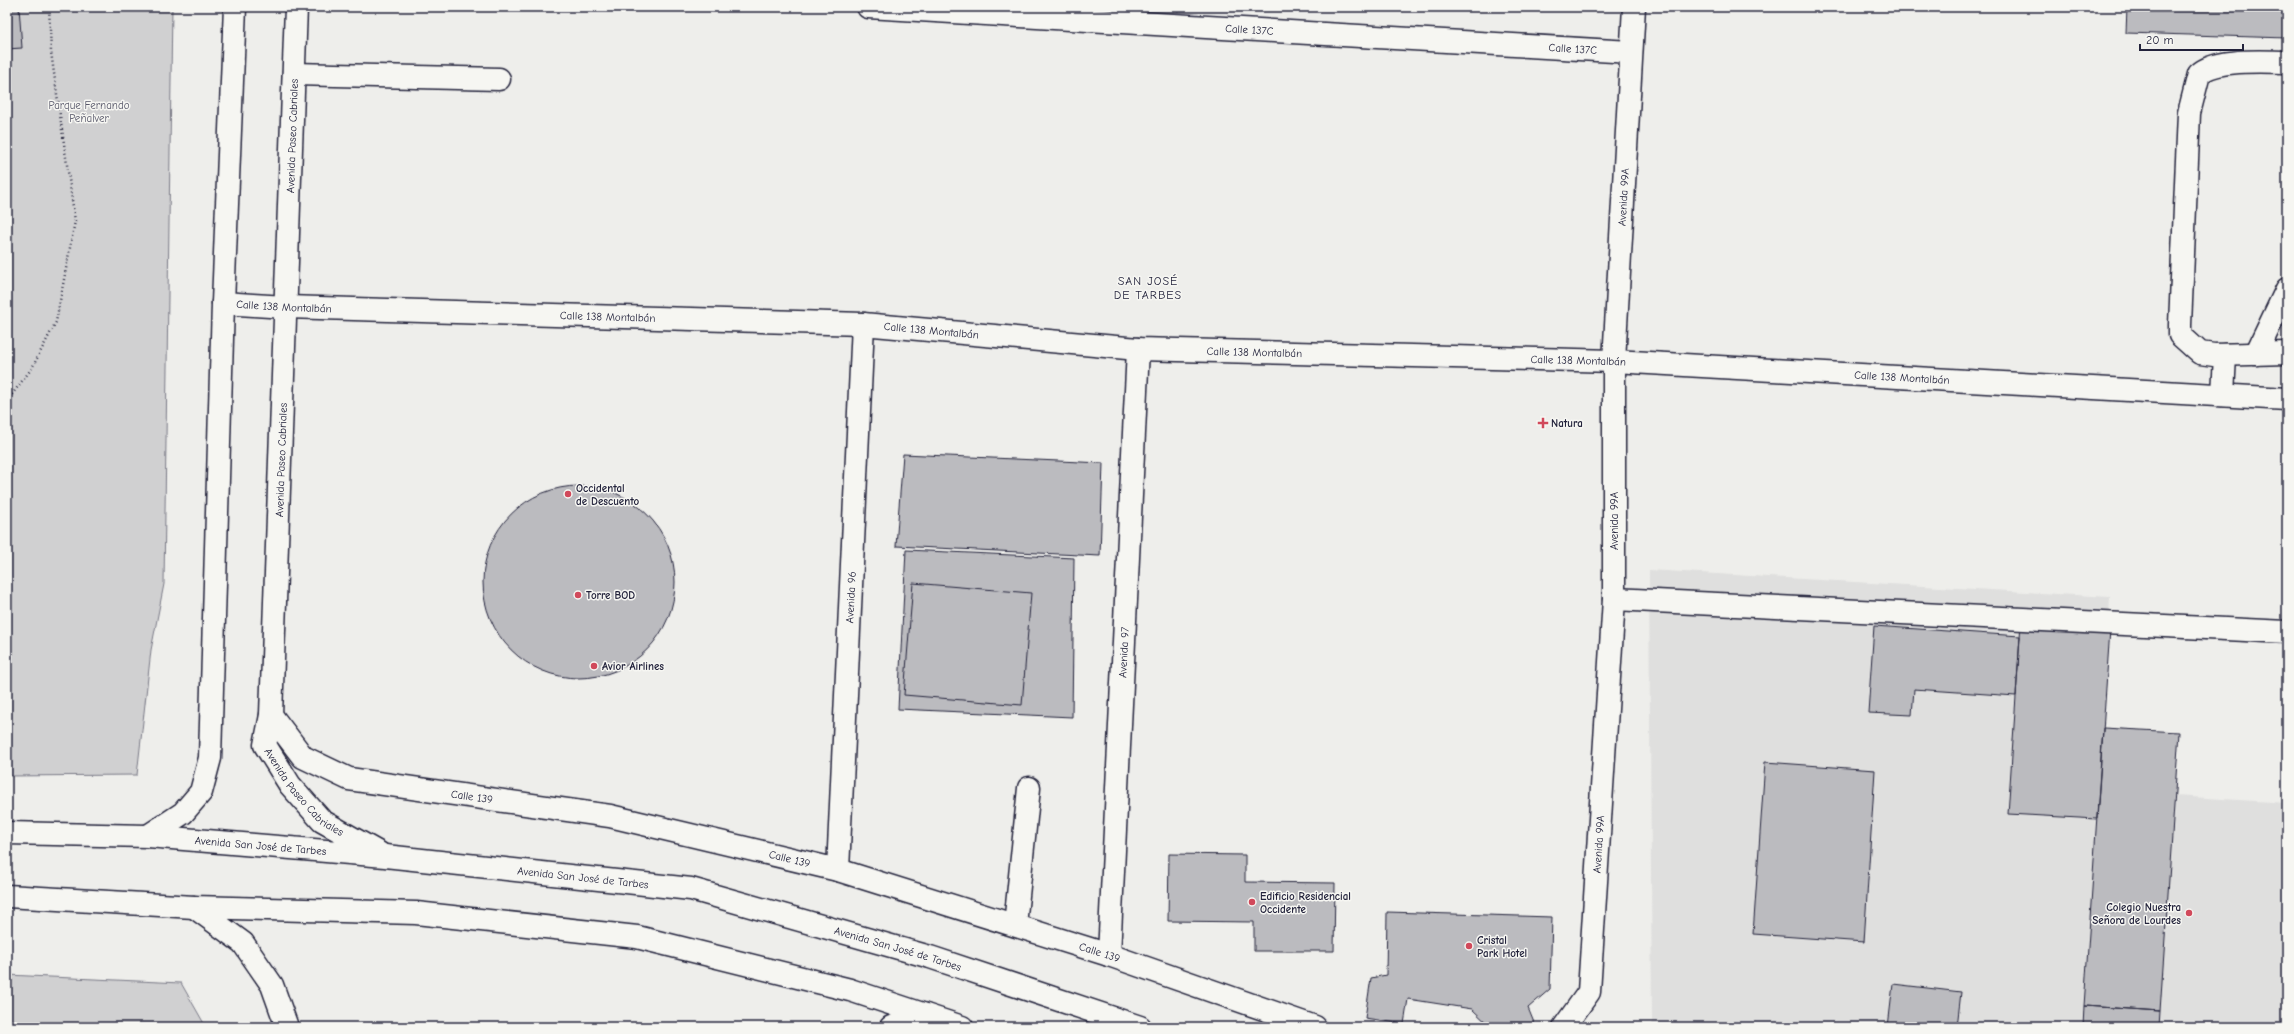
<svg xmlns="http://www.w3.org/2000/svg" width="2294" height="1034" viewBox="0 0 2294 1034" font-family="'Comic Neue',sans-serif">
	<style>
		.built { fill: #dfdfde }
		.green { fill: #d0d0d1; stroke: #797986 }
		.building { fill: #bbbbbf; stroke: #22223b }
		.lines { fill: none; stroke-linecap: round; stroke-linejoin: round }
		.minor-casing { stroke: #22223b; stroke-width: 25 }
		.path { stroke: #22223b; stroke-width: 2.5; stroke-dasharray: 1 3; stroke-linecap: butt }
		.minor { stroke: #f6f6f2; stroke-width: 22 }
		.poi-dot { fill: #d1495b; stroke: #f6f6f2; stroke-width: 1.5 }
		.labels { text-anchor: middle; stroke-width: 3; stroke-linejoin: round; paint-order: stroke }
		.street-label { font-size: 11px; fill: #22223b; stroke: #f6f6f2 }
		.park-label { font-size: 11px; fill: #565668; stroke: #f6f6f2 }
		.poi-label { font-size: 11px; font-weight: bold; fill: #22223b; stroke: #f6f6f2; text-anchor: start }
		.neighbourhood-label { font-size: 12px; letter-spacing: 1px; fill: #22223b; stroke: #f6f6f2 }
	</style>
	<rect width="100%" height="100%" fill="#eeeeeb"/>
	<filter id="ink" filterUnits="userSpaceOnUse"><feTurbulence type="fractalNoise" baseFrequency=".025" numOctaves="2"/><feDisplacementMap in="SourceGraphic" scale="8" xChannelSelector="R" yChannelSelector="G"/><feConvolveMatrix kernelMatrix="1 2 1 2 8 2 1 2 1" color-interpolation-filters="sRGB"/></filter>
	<g filter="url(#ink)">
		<!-- built -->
		<path class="built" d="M1649 570 2110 597 2103 727 2179 732 2175 796 2287 803V1027H1652Z"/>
		<!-- green -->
		<path class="green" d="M7 7H172L164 584 151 650 137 775 7 776Z
			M7 975 181 983 206 1027H7Z"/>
		<!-- building -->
		<path class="building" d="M7 7H19L22 48 7 49Z
			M2127 7H2287V38L2126 33Z
			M903 454 1103 463 1100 556 896 546Z
			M483 582a96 96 0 1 1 192 0a96 96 0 1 1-192 0Z
			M906 550 1074 558 1072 717 898 709Z
			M913 583 1031 593 1022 705 904 695Z
			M2021 623 2110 629 2097 819 2008 814Z
			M1874 626 2020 636 2016 696 1914 689 1912 715 1868 713Z
			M2103 728 2179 732 2160 1011 2084 1006Z
			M1765 762 1875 770 1864 942 1753 934Z
			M1169 854 1245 855V882L1335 883 1334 951H1254V922L1168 921Z
			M1387 912 1552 917 1550 989 1528 1008 1535 1025 1530 1027H1491L1472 1009 1408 999 1404 1024 1365 1018 1371 978 1386 975Z
			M1893 984 1961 992 1957 1027H1888Z
			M2084 1006 2160 1011 2159 1027H2083Z"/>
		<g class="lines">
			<!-- minor casing -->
			<g class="minor-casing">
				<g id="minor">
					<path id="s1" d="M296 7 271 715 265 745 290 785 322 821 379 853"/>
					<path id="s2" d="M868 7 1631 52"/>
					<path d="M2287 62C2264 62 2216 58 2199 74L2189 113 2180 325V335L2200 353 2214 355 2287 353"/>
					<path d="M294 74 499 79"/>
					<path id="s3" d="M223 303 286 307 863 324 1138 349 1614 361 2287 399"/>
					<path d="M2256 354 2287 289"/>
					<path d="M2223 395 2225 355"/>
					<path d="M1614 599 2287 632"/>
					<path id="s4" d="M271 715 303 757 349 779 610 816 838 870 1109 955 1315 1027"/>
					<path id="s5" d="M7 833 148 836 385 856 691 889 930 957 1140 1027"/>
					<path d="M148 836 183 813 201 792 210 758 223 303 235 7"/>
					<path id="s6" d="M838 870 863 324"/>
					<path d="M7 896 194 907 416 913 637 937 850 990 962 1027"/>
					<path d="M194 907 243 943 272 985 287 1027"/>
					<path d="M1015 925 1029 788"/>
					<path id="s7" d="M1109 955 1138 349"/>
					<path d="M891 1027 925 1015"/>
					<path id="s8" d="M1564 1027 1589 992 1614 599V361L1634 7"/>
				</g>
			</g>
			<!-- path -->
			<path class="path" d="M7 401 32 368 56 322 75 221 51 52 49 7"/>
			<!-- minor -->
			<use href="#minor" class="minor"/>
		</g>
	</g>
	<!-- markers -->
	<g class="poi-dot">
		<path d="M1541 417h4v4h4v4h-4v4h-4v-4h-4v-4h4z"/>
		<circle cx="568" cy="494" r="4"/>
		<circle cx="578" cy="595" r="4"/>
		<circle cx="594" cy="666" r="4"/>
		<circle cx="1252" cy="902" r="4"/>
		<circle cx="2189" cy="913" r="4"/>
		<circle cx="1469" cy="946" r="4"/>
	</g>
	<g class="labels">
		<!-- street labels -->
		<g class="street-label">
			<text dy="4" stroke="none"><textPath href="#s2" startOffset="382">Calle 137C</textPath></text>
			<text dy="4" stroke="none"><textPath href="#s2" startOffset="706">Calle 137C</textPath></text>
			<text transform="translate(292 136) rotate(-88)" y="4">Avenida Paseo Cabriales</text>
			<text dy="4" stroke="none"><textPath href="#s8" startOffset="839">Avenida 99A</textPath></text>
			<text dy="4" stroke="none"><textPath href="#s3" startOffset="61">Calle 138 Montalbán</textPath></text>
			<text dy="4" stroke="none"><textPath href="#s3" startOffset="385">Calle 138 Montalbán</textPath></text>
			<text dy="4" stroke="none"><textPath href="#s3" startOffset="709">Calle 138 Montalbán</textPath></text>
			<text dy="4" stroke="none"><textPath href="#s3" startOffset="1033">Calle 138 Montalbán</textPath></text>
			<text dy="4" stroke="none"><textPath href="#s3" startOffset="1357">Calle 138 Montalbán</textPath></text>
			<text dy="4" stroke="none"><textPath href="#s3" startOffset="1681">Calle 138 Montalbán</textPath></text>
			<text transform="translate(281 460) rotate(-88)" y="4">Avenida Paseo Cabriales</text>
			<text transform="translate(1614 521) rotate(-90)" y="4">Avenida 99A</text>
			<text dy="4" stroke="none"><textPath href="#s6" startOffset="273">Avenida 96</textPath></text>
			<text dy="4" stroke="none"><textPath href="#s7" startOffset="303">Avenida 97</textPath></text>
			<text dy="4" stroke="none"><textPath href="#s1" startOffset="801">Avenida Paseo Cabriales</textPath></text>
			<text dy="4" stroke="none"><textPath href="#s4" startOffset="228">Calle 139</textPath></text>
			<text dy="4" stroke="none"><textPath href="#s8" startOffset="191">Avenida 99A</textPath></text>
			<text dy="4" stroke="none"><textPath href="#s5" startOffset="254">Avenida San José de Tarbes</textPath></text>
			<text dy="4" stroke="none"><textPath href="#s4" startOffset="552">Calle 139</textPath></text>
			<text dy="4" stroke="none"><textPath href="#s5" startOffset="578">Avenida San José de Tarbes</textPath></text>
			<text dy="4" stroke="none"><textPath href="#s5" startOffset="902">Avenida San José de Tarbes</textPath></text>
			<text dy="4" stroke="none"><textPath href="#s4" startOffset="876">Calle 139</textPath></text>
		</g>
		<!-- park labels -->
		<g class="park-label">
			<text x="89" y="109">Parque Fernando<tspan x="89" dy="13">Peñalver</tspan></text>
		</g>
		<!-- poi labels -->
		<g class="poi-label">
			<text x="1551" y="427">Natura</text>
			<text x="576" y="492">Occidental<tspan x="576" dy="13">de Descuento</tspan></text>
			<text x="586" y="599">Torre BOD</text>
			<text x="602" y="670">Avior Airlines</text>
			<text x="1260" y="900">Edificio Residencial<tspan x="1260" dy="13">Occidente</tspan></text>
			<text x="2181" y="911" text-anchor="end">Colegio Nuestra<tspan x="2181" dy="13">Señora de Lourdes</tspan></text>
			<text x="1477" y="944">Cristal<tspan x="1477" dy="13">Park Hotel</tspan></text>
		</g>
		<!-- neighbourhood labels -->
		<g class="neighbourhood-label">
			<text x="1148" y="285">SAN JOSÉ<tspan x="1148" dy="14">DE TARBES</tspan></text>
		</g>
	</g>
	<!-- margin -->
	<rect width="2294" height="1034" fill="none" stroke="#f6f6f2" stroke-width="24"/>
	<rect x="12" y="12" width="2270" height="1010" fill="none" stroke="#22223b" stroke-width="1.5" filter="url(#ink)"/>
	<!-- scale -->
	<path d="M2140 44v6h103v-6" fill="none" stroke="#22223b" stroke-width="2"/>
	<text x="2146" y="44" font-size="12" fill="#22223b" stroke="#f6f6f2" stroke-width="3" paint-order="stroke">20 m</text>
</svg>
